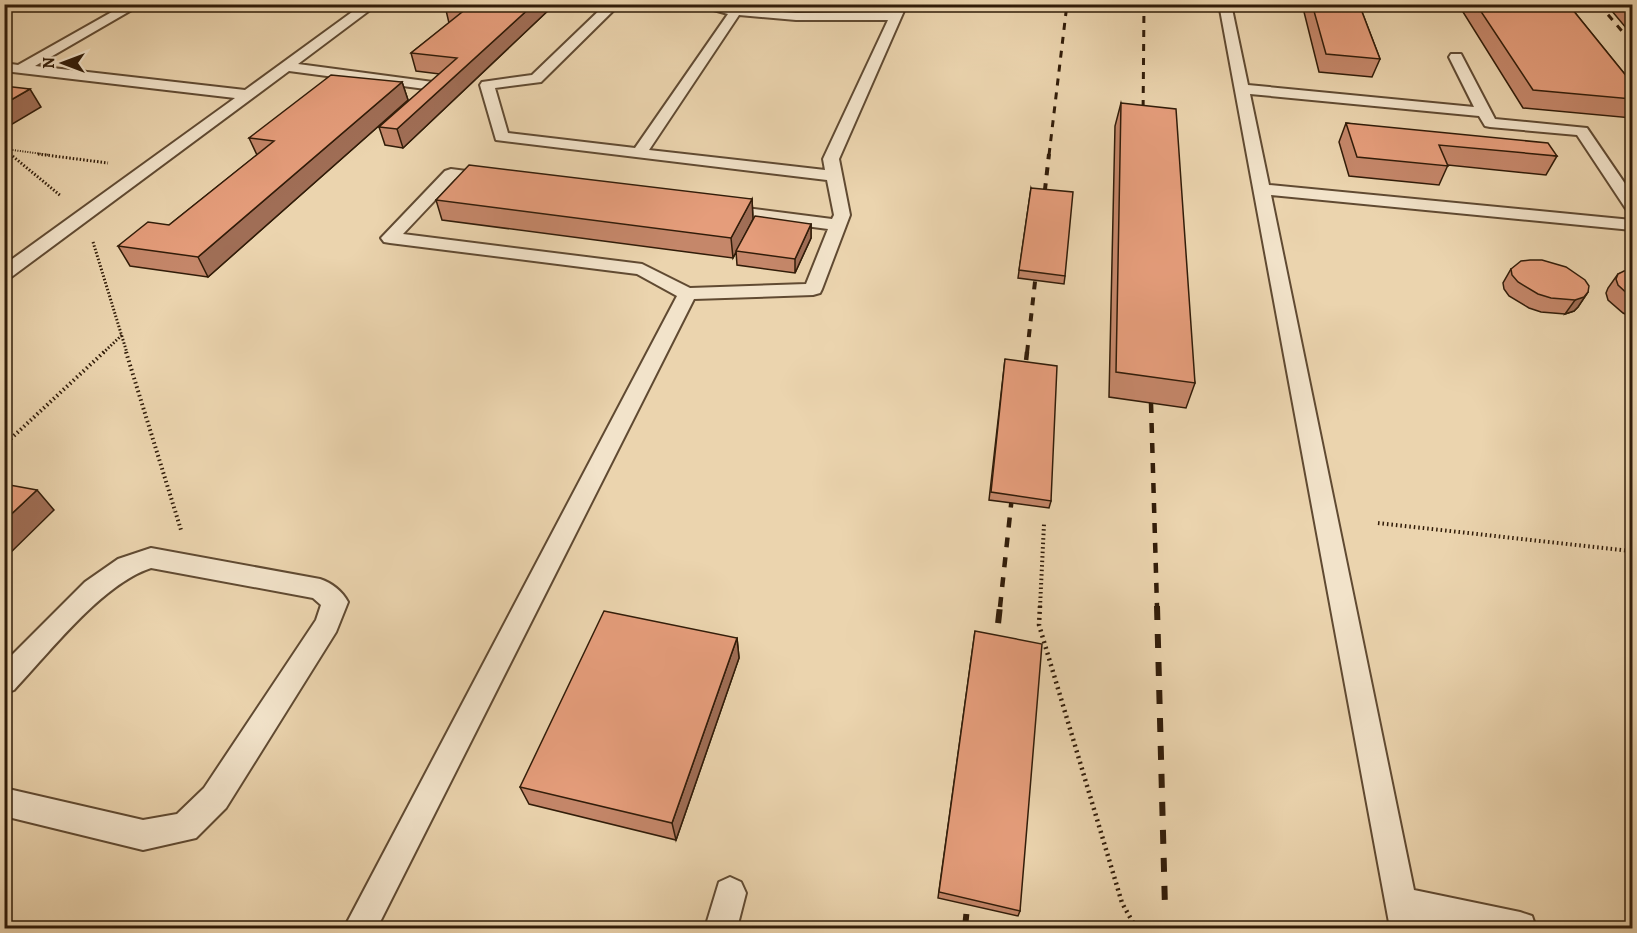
<svg xmlns="http://www.w3.org/2000/svg" width="1637" height="933" viewBox="0 0 1637 933" font-family="Alegreya,serif">
	<style>
		.lines { fill: none; stroke-linecap: round; stroke-linejoin: round }
		.lane-casing { stroke: #604a32; stroke-width: 4 }
		.path-far3 { stroke: #311c09; stroke-width: 2; stroke-dasharray: 1 1.5; stroke-linecap: butt }
		.path-far2 { stroke: #311c09; stroke-width: 3; stroke-dasharray: 1.5 2; stroke-linecap: butt }
		.path-far1 { stroke: #311c09; stroke-width: 4; stroke-dasharray: 1.5 3; stroke-linecap: butt }
		.path { stroke: #311c09; stroke-width: 4.5; stroke-dasharray: 2 4; stroke-linecap: butt }
		.lane { fill: #f2e3ca; fill-rule: evenodd }
		.rail-far3 { stroke: #311c09; stroke-width: 3; stroke-dasharray: 7 7; stroke-linecap: butt }
		.rail-far2 { stroke: #311c09; stroke-width: 4; stroke-dasharray: 8 8; stroke-linecap: butt }
		.rail-far1 { stroke: #311c09; stroke-width: 4.5; stroke-dasharray: 10 10; stroke-linecap: butt }
		.rail { stroke: #311c09; stroke-width: 6; stroke-dasharray: 14 14; stroke-linecap: butt }
		.wall { fill: #c5876a; stroke: #311c09; stroke-width: 1.5 }
		.shaded-wall { fill: #a06e56; stroke: #311c09; stroke-width: 1.5 }
		.building { fill: #e59d7b; stroke: #311c09; stroke-width: 1.5 }
	</style>
	<rect width="100%" height="100%" fill="#ebd4ae"/>
	<filter id="stains"><feTurbulence type="fractalNoise" baseFrequency=".00333" numOctaves="4"/><feColorMatrix values="0 0 0 0 .2 0 0 0 0 .09 0 0 0 0 .02 0 0 0 .5 -.17"/></filter>
	<radialGradient id="worn" r=".72"><stop offset=".6" stop-color="#630" stop-opacity="0"/><stop offset="1" stop-color="#630" stop-opacity=".3"/></radialGradient>
	<g class="lines">
		<!-- lane casing -->
		<g class="lane-casing">
			<path id="lane" d="M126 4H142L35 66 245 90 363 4H378L298 64 433 82 440 86 433 90 289 71 10 278 4 279V265L235 98 4 71V63L18 65Z
				M606 4H620L541 82 495 88 508 133 635 148 728 14 692 4 733 7 735 4H747L744 9 796 13 891 12 895 4H907L839 159 850 215 822 289 820 293 813 295 694 299 377 928H344L677 296 637 274 390 243 384 242 381 238 445 171 451 169 490 174 498 179 490 184 455 179 403 234 642 264 690 288 806 284 828 229 722 215 714 210 722 205 832 219 834 215 827 180 496 140 480 85 482 82 532 75ZM739 15 796 20H888L823 159 825 170 649 150Z
				M1219 4H1231L1248 85 1474 107 1449 57 1451 54H1461L1495 119 1587 128 1632 194V210L1626 209 1577 135 1490 127 1485 126 1479 116 1250 94 1269 185 1632 220V230L1271 195 1414 890 1520 912 1532 916 1536 928H1445L1421 923 1422 928H1390Z
				M1392 4H1421C1414 10 1399 10 1392 4Z
				M151 548 320 579C332 583 342 591 348 602L336 632 226 808 196 838 143 850 4 816V788L143 820 177 814 204 788 316 620 321 605 313 598 151 568C102 584 50 652 14 690L4 694V663L85 582 118 559Z
				M730 877 741 882 746 893 737 928H705L719 882Z"/>
		</g>
		<!-- path-far3 -->
		<path class="path-far3" d="M4 149 11 155
			M5 149 50 155"/>
		<!-- path-far2 -->
		<path class="path-far2" d="M10 154 61 196
			M38 154 108 163
			M93 242 127 353
			M103 353 123 334"/>
		<!-- path-far1 -->
		<path class="path-far1" d="M126 352 181 530
			M4 445 104 352
			M1378 523 1630 551
			M1040 607 1044 524"/>
		<!-- path -->
		<path class="path" d="M1040 606 1039 625 1122 903 1136 928"/>
		<!-- lane -->
		<use href="#lane" class="lane"/>
		<!-- rail-far3 -->
		<path class="rail-far3" d="M1599 4 1632 43
			M1143 121 1144 4
			M1049 155 1067 4"/>
		<!-- rail-far2 -->
		<path class="rail-far2" d="M1043 207 1049 154
			M1027 353 1037 264"/>
		<!-- rail-far1 -->
		<path class="rail-far1" d="M1024 380 1027 352
			M1151 403 1157 607
			M1000 607 1013 487"/>
		<!-- rail -->
		<path class="rail" d="M1157 606 1165 908
			M995 651 1000 606
			M965 928 969 887"/>
	</g>
	<!-- wall -->
	<path class="wall" d="M447 4H555L403 148 385 145 379 127 440 74 416 71 411 53 449 23 445 6Z
		M1302 4H1359L1380 59 1372 77 1319 72Z
		M1458 4H1568L1632 83V118L1523 108Z
		M1606 4H1632V35Z
		M402 82 408 100 208 277 130 266 118 246 169 225 257 155 249 138Z
		M1121 103 1195 383 1186 408 1109 397 1115 126Z
		M1346 123 1557 156 1546 175 1448 165 1439 185 1349 176 1339 142Z
		M1031 188 1065 276 1064 284 1018 278Z
		M752 199 753 219 733 258 442 220 436 200Z
		M811 224V238L795 273 737 265 736 251Z
		M1511 269 1588 292 1578 307 1574 311 1565 314 1541 312 1529 308 1509 296 1504 289 1503 283Z
		M1632 270V317L1623 313 1608 300 1606 293 1608 288 1618 274Z
		M1005 359 1051 501 1049 508 989 500Z
		M975 631 1020 911 1018 916 938 898Z
		M737 638 739 658 676 840 529 804 520 787Z"/>
	<!-- shaded-wall -->
	<path class="shaded-wall" d="M534 4H555L403 148 397 129Z
		M402 82 408 100 208 277 198 257Z
		M30 89 41 107 4 129V104Z
		M752 199 753 219 733 258 731 238Z
		M811 224V238L795 273V259Z
		M1588 292 1578 307 1574 311 1565 314 1575 300Z
		M37 490 54 510 4 559V521Z
		M737 638 739 658 676 840 672 823Z"/>
	<!-- building -->
	<path class="building" d="M447 4H534L397 129 379 127 457 58 411 53 467 8 445 6Z
		M1312 4H1359L1380 59 1326 54Z
		M1476 4H1568L1632 83V99L1533 90Z
		M331 75 402 82 198 257 118 246 148 222 169 225 274 141 249 138Z
		M4 86 30 89 4 104Z
		M1121 103 1176 109 1195 383 1116 372Z
		M1346 123 1548 143 1557 156 1439 145 1448 166 1357 157Z
		M469 165 752 199 731 238 436 200Z
		M1031 188 1073 192 1065 276 1019 270Z
		M755 216 811 224 795 259 736 251Z
		M1530 260H1542L1566 267 1585 280 1589 286 1588 292 1584 297 1575 300 1551 298 1538 294 1518 282 1512 275 1511 269 1521 261Z
		M1632 270V298L1618 285 1616 279 1618 274 1624 271Z
		M1005 359 1057 366 1051 501 991 492Z
		M4 484 37 490 4 521Z
		M604 611 737 638 672 823 520 787Z
		M975 631 1042 644 1020 911 939 892Z"/>
	<!-- margin -->
	<rect width="1637" height="933" fill="none" stroke="#ebd4ae" stroke-width="24"/>
	<rect x="6" y="6" width="1625" height="921" fill="none" stroke="#311c09" stroke-width="3"/>
	<rect x="12" y="12" width="1613" height="909" fill="none" stroke="#311c09" stroke-width="1.5"/>
	<!-- north arrow -->
	<g transform="translate(63 63) rotate(270)" stroke="#f2e3ca" stroke-width="4.5" paint-order="stroke">
	<path d="M0-4.5L10 22L0 15L-10 22Z" fill="#311c09"/>
	<text y="-9" font-size="16" font-weight="bold" text-anchor="middle" fill="#311c09">N</text>
	</g>
	<rect width="100%" height="100%" filter="url(#stains)"/>
	<rect width="100%" height="100%" fill="url(#worn)"/>
</svg>
